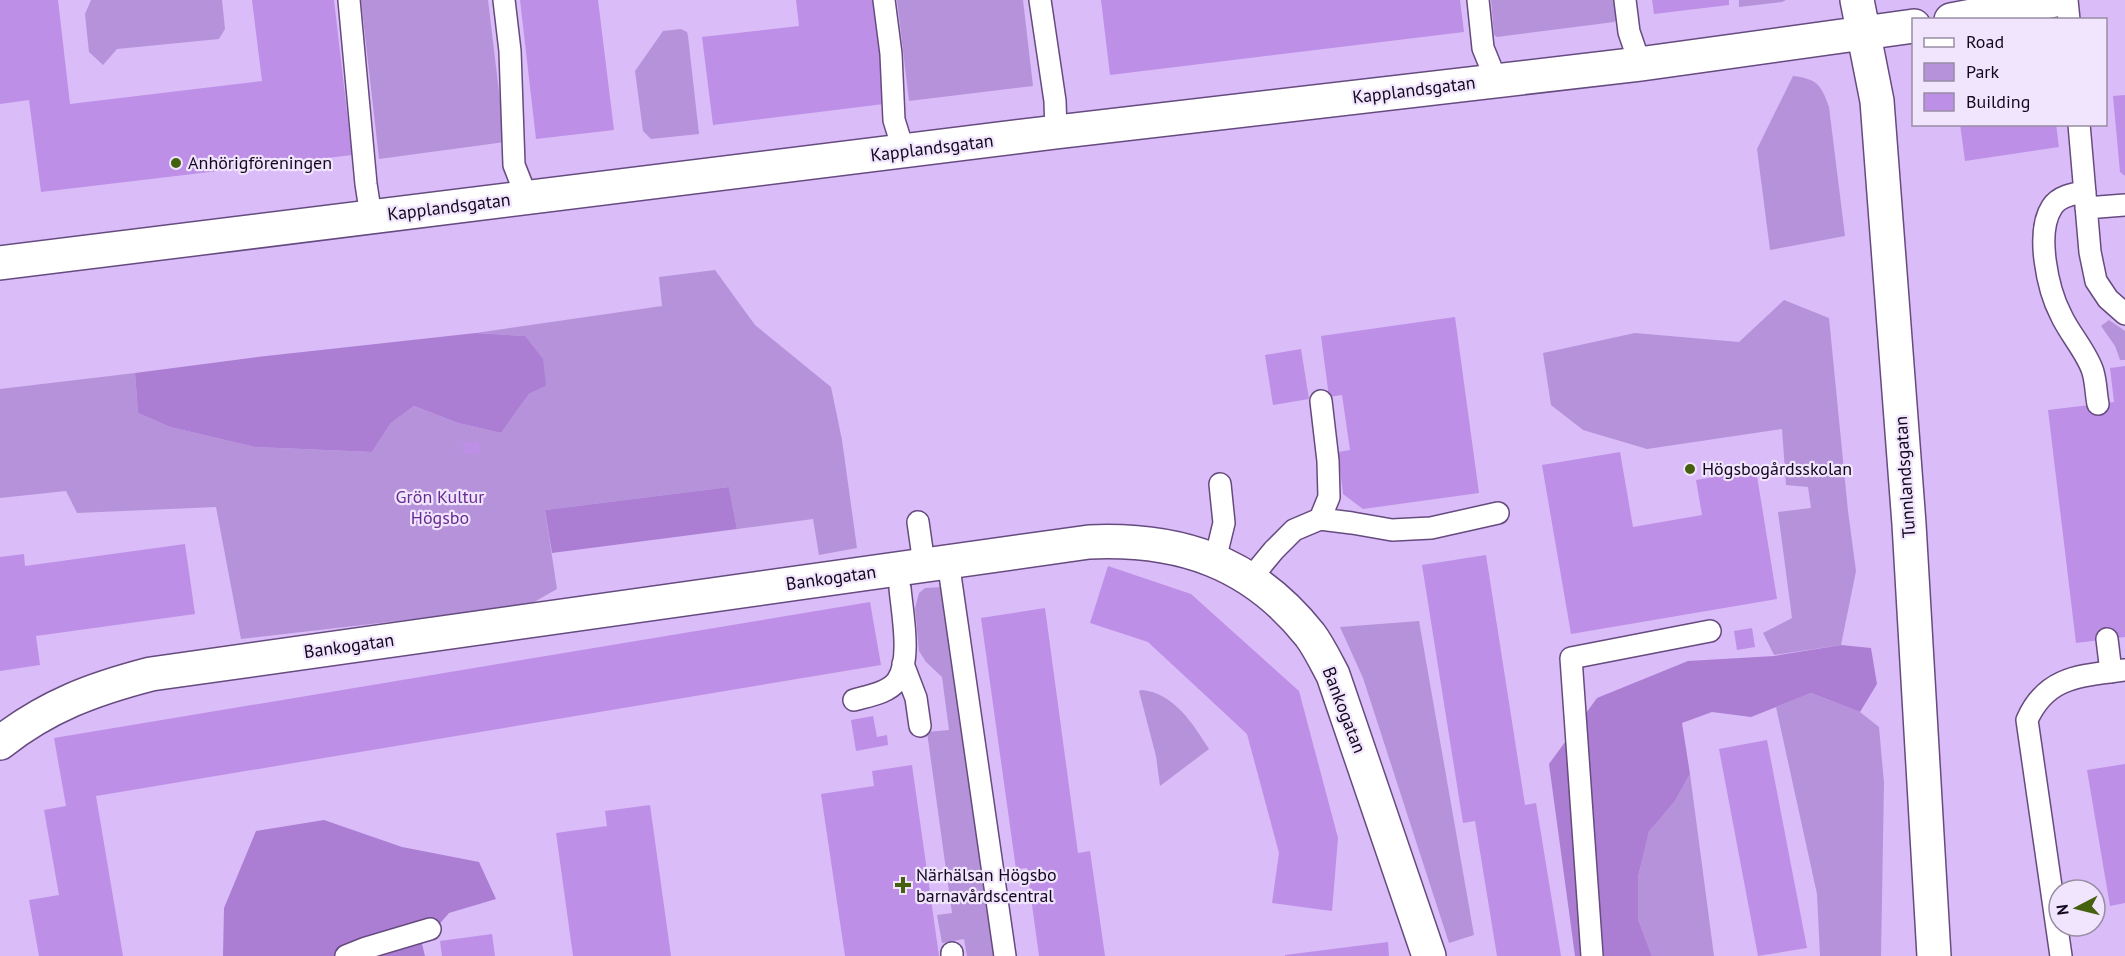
<svg xmlns="http://www.w3.org/2000/svg" width="2125" height="956" viewBox="0 0 2125 956" font-family="'PT Sans',sans-serif">
	<style>
		.green { fill: #b692da }
		.forest { fill: #ab7ed4 }
		.building { fill: #bd8fe7 }
		.lines { fill: none; stroke-linecap: round; stroke-linejoin: round }
		.lane-casing { stroke: #664b7f; stroke-width: 24 }
		.street-casing { stroke: #664b7f; stroke-width: 36 }
		.lane { stroke: #fff; stroke-width: 21 }
		.street { stroke: #fff; stroke-width: 33 }
		.poi-dot { fill: #45600f; stroke: #f1e5fe; stroke-width: 2 }
		.labels { text-anchor: middle; stroke-width: 4.5; stroke-linejoin: round; paint-order: stroke }
		.street-label { font-size: 18px; fill: #13081d; stroke: #f1e5fe }
		.poi-label { font-size: 18px; fill: #13081d; stroke: #f1e5fe; text-anchor: start }
		.park-label { font-size: 18px; fill: #662b91; stroke: #f1e5fe }
	</style>
	<rect width="100%" height="100%" fill="#dabcf8"/>
	<!-- green -->
	<path class="green" d="M91 0H222L225 29 219 39 117 49 103 65 89 52 85 14Z
		M361 0H488L505 142 379 159Z
		M897 0H1023L1033 86 909 101Z
		M1491 0H1616L1617 19 1614 22 1497 37 1494 35Z
		M1739 0H1786L1782 2 1739 7Z
		M681 29 687 32 688 36 699 134 651 139 643 131 635 71 663 31Z
		M1793 76C1817 79 1821 84 1829 107L1845 236 1770 250 1757 149Z
		M715 270 755 325 831 387 842 440 857 548 819 555 813 519 737 529 729 487 545 510 557 589 534 602 467 613 241 639 216 507 77 513 66 491 0 498V389L135 373 138 413 170 427 255 447 372 452 391 423 414 406 458 423 501 433 529 394 546 386 525 336 476 333 662 306 659 277Z
		M1784 300 1829 318 1848 511 1856 571 1841 645 1774 655 1763 633 1792 618 1778 512 1811 508 1808 487 1786 485 1782 429 1647 449 1583 430 1551 405 1543 353 1635 333 1739 342Z
		M2109 320 2125 331V360H2120L2115 346 2101 326Z
		M943 587 994 956H967L964 939 942 943 937 915 952 913 927 732 949 730 942 677 926 662 919 651 915 608 919 593 925 588Z
		M1419 621 1474 935 1449 943 1363 678 1340 627Z
		M1142 690C1174 693 1193 724 1209 749L1160 786 1156 756 1139 691Z
		M1811 693 1860 712 1879 727 1884 783 1881 956H1820L1817 894 1776 707Z
		M1690 774 1714 956H1652L1638 919V877L1649 830 1675 801Z"/>
	<!-- forest -->
	<path class="forest" d="M476 333 525 336 543 359 546 386 529 394 501 433 458 423 414 406 391 423 372 452 255 447 170 427 138 413 135 373 257 357Z
		M729 487 737 529 552 553 545 510Z
		M1841 645 1871 648 1877 684 1860 712 1811 693 1751 717 1712 712 1682 723 1690 774 1675 801 1649 831 1638 877V919L1652 956H1575L1549 764 1597 698 1688 661 1774 656Z
		M324 820 402 847 479 862 496 899 449 913 422 944 425 956H223L224 908 256 831Z"/>
	<!-- building -->
	<path class="building" d="M0 0H58L70 104 262 81 252 0H334L352 155 41 192 29 100 0 104Z
		M520 0H598L614 130 536 139Z
		M796 0H879L892 103 713 125 702 37 799 26Z
		M1101 0H1460L1464 32 1110 75Z
		M1652 0H1729V5L1654 14Z
		M2125 95V176L2120 172 2113 96Z
		M1960 124H2056L2059 147 1965 161Z
		M1455 317 1479 493 1363 509 1343 494 1338 452 1350 450 1342 395 1329 397 1321 336Z
		M1301 349 1309 399 1273 405 1265 355Z
		M2125 366V637L2076 643 2048 410 2114 402 2110 368Z
		M479 441 480 453 464 455 462 443Z
		M1620 452 1633 527 1702 515 1696 480 1756 470 1777 599 1571 634 1542 465Z
		M185 544 195 614 36 636 40 665 0 671V557L24 554 25 566Z
		M1486 555 1525 805 1536 803 1561 956H1497L1475 821 1463 823 1422 565Z
		M1108 566 1191 594 1299 691 1338 838 1332 911 1272 903 1279 853 1247 734 1148 642 1090 623Z
		M870 602 881 665 96 796 123 956H39L29 900 59 895 44 810 66 806 54 738Z
		M1045 608 1078 853 1090 851 1105 956H1039L1027 868 1016 869 981 618Z
		M1752 628 1755 647 1737 650 1734 631Z
		M873 716 877 737 887 735 888 745 856 751 851 720Z
		M1767 740 1807 948 1758 956 1719 749Z
		M2125 764V903L2110 906 2087 770Z
		M912 765 939 956H845L821 794 874 786 872 771Z
		M650 805 671 956H573L556 833 607 826 605 811Z
		M492 934 495 956H442L440 941Z
		M1388 942 1389 956H1285V955Z"/>
	<g class="lines">
		<!-- lane casing -->
		<g class="lane-casing">
			<path id="lane" d="M349 0 366 184 371 216
				M504 0 510 51 514 165 527 198
				M884 0 891 54 894 120 904 152
				M1040 0 1055 101 1056 132
				M1478 0 1483 48 1496 80
				M1625 0 1629 32 1640 64
				M2067 0 2069 20
				M2079 124 2090 252 2096 281 2108 299 2125 314
				M2085 192C2073 194 2059 196 2052 207 2035 233 2048 290 2061 315 2069 333 2088 354 2093 372 2096 382 2096 394 2098 404
				M2086 208 2125 205
				M1320 519 1329 497 1328 461 1321 401
				M918 522 924 564
				M1215 560 1224 523 1220 484
				M948 561 1005 956
				M1250 579 1274 550 1294 530 1320 519 1352 523 1392 530 1431 528 1498 513
				M2107 639 2111 672
				M903 664 916 698 920 726
				M854 700C868 696 888 693 897 681 912 660 902 612 900 588
				M952 953V956
				M346 956 366 948 430 929
				M1592 956 1571 658 1710 631
				M2061 956 2027 720C2047 675 2082 676 2125 670"/>
		</g>
		<!-- street casing -->
		<g class="street-casing">
			<path id="street" d="M1857 0 1877 101 1909 524 1934 956
				M1951 20 2055 0
				M0 263 1056 132 1640 64 1914 26
				M0 743C47 706 93 689 151 674L1089 542C1180 538 1252 562 1310 635 1319 647 1326 662 1333 675L1429 956"/>
		</g>
		<!-- lane -->
		<use href="#lane" class="lane"/>
		<!-- street -->
		<use href="#street" class="street"/>
	</g>
	<!-- markers -->
	<g class="poi-dot">
		<circle cx="176" cy="163" r="6"/>
		<circle cx="1690" cy="469" r="6"/>
		<path d="M900 876h6v6h6v6h-6v6h-6v-6h-6v-6h6z"/>
	</g>
	<g class="labels">
		<!-- street labels -->
		<g class="street-label">
			<text transform="translate(1414 90) rotate(-7)" y="6">Kapplandsgatan</text>
			<text transform="translate(932 148) rotate(-7)" y="6">Kapplandsgatan</text>
			<text transform="translate(449 207) rotate(-7)" y="6">Kapplandsgatan</text>
			<text transform="translate(1905 477) rotate(-94)" y="6">Tunnlandsgatan</text>
			<text transform="translate(831 578) rotate(-8)" y="6">Bankogatan</text>
			<text transform="translate(349 646) rotate(-8)" y="6">Bankogatan</text>
			<text transform="translate(1344 710) rotate(69)" y="6">Bankogatan</text>
		</g>
		<!-- poi labels -->
		<g class="poi-label">
			<text x="188" y="169">Anhörigföreningen</text>
			<text x="1702" y="475">Högsbogårdsskolan</text>
			<text x="916" y="881">Närhälsan Högsbo<tspan x="916" dy="21">barnavårdscentral</tspan></text>
		</g>
		<!-- park labels -->
		<g class="park-label">
			<text x="440" y="503">Grön Kultur<tspan x="440" dy="21">Högsbo</tspan></text>
		</g>
	</g>
	<!-- legend -->
	<rect x="1912" y="18" width="195" height="108" fill="#f1e5fe" stroke="#988da4" stroke-width="1.5"/>
	<rect x="1924" y="38" width="30" height="9" fill="#ffffff" stroke="#988da4" stroke-width="1.5"/>
	<text x="1966" y="48" font-size="18" fill="#13081d">Road</text>
	<rect x="1924" y="63" width="30" height="18" fill="#b692da" stroke="#988da4" stroke-width="1.5"/>
	<text x="1966" y="78" font-size="18" fill="#13081d">Park</text>
	<rect x="1924" y="93" width="30" height="18" fill="#bd8fe7" stroke="#988da4" stroke-width="1.5"/>
	<text x="1966" y="108" font-size="18" fill="#13081d">Building</text>
	<!-- north arrow -->
	<g transform="translate(2077 908) rotate(263)"><circle r="28" fill="#f1e5fe" stroke="#988da4" stroke-width="1.5"/>
	<path d="M0-4.5L10 22L0 15L-10 22Z" fill="#45600f"/>
	<text y="-9" font-size="16" font-weight="bold" text-anchor="middle" fill="#13081d">N</text>
	</g>
</svg>
